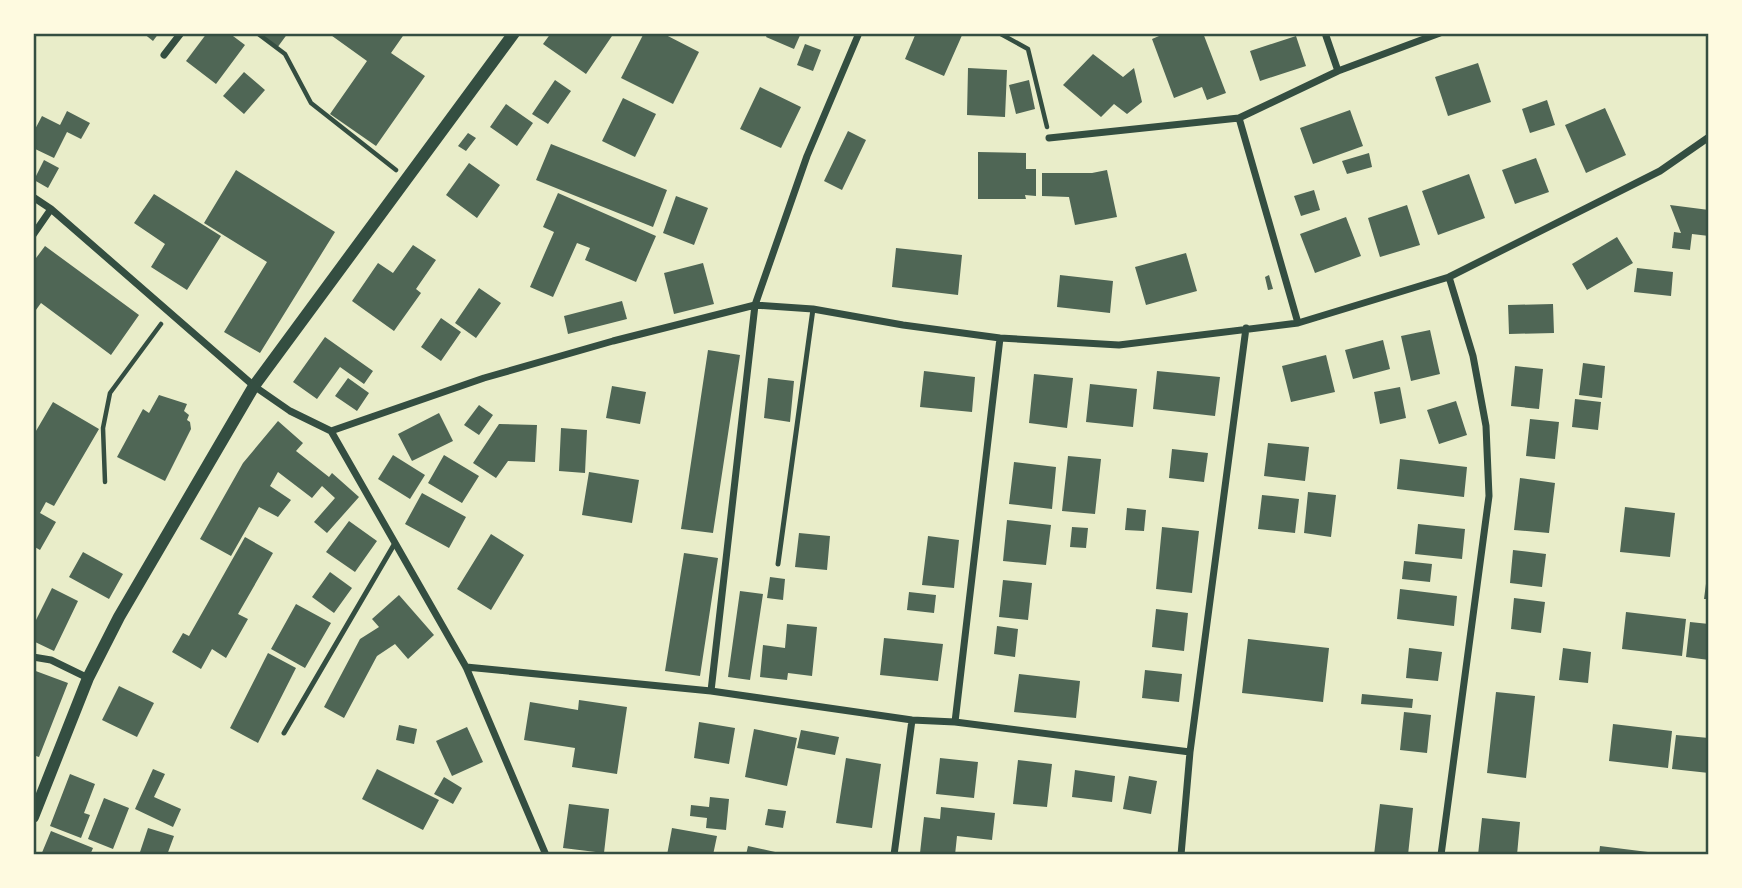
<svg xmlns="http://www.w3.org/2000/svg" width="1742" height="888" viewBox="0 0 1742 888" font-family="Arial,sans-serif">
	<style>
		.building { fill: #4f6655 }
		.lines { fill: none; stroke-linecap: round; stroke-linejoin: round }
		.path { stroke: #344e41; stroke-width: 4.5 }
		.service { stroke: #344e41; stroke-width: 5 }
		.minor { stroke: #344e41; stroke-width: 7 }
		.tertiary { stroke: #344e41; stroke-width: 12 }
		.neatline { fill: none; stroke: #344e41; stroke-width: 2.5 }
	</style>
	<rect width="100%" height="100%" fill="#e9edc9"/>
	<!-- building -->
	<path class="building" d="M143 33H159L153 41Z
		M207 33H229L245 45 216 84 186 61Z
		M256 33H288L277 48Z
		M328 33H405L391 53 425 76 376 146 330 114 367 61Z
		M551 33H608L612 36 586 74 543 44Z
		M644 33H662L699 52 673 104 621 78Z
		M768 33H801L794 49 766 37Z
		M916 33H963L944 76 905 59Z
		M1166 33H1203L1226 93 1207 100 1202 87 1174 98 1152 39Z
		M1296 36 1306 66 1260 81 1250 51Z
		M805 44 821 50 813 71 797 65Z
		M1093 54 1123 77 1134 68 1142 102 1127 114 1114 104 1101 117 1063 85Z
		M1478 63 1491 102 1448 116 1435 77Z
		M968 68 1007 70 1005 117 967 115Z
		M244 72 265 90 244 114 223 96Z
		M555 80 571 91 548 124 532 114Z
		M1029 80 1035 109 1016 114 1009 85Z
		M760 87 801 107 781 148 740 129Z
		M623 98 656 114 635 157 602 141Z
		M1547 100 1555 125 1530 133 1522 109Z
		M506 104 533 123 517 146 490 127Z
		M1605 108 1626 155 1586 173 1565 125Z
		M1350 110 1363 146 1313 164 1300 128Z
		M67 111 90 123 81 139 67 132 54 158 33 148V133L42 116 60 125Z
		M848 131 866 140 842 190 824 181Z
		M468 133 476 138 466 151 458 146Z
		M551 144 667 190 653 227 536 180Z
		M978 152 1026 153V169H1036V196L1025 195 1026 199H978Z
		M1369 153 1372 167 1347 174 1342 161Z
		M1536 158 1549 192 1515 204 1502 170Z
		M44 160 59 168 48 188 34 180Z
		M469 163 500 185 477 218 446 195Z
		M236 170 335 232 260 353 224 332 267 262 204 223Z
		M1107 170 1117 217 1075 225 1069 197 1042 196V173H1092Z
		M1469 174 1485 218 1438 235 1422 191Z
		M1314 190 1320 210 1301 216 1294 196Z
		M558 193 656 236 636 282 585 260 590 248 577 243 553 297 530 287 554 232 543 227Z
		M154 194 221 236 187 290 151 267 165 244 134 223Z
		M676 196 708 208 694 245 663 233Z
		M1407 205 1420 245 1380 257 1368 218Z
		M1670 205 1709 210V236L1692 234 1690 250 1672 248 1674 232 1681 233Z
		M1346 217 1361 256 1315 273 1300 234Z
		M1617 237 1633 263 1587 290 1572 264Z
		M413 245 436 260 416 289 421 293 394 331 352 301 378 263 393 273Z
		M45 246 139 315 111 355 41 303 33 314V262Z
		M896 248 962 255 958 295 892 287Z
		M1186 253 1197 291 1146 305 1135 267Z
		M703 263 714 304 674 314 664 273Z
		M1637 268 1673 272 1671 296 1634 292Z
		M1060 275 1113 281 1110 313 1057 307Z
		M1269 275 1273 289 1268 290 1265 277Z
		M479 288 501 303 476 338 455 323Z
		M622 301 627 319 568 334 564 316Z
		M1553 304 1554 333 1509 334 1508 305Z
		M441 318 461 332 441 361 421 347Z
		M1430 330 1440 374 1411 381 1401 336Z
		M325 337 373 371 364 384 340 367 317 399 293 382Z
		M1383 340 1390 369 1353 379 1345 350Z
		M708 350 740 355 713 533 681 529Z
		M1326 355 1335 392 1291 402 1282 366Z
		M1583 363 1605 366 1602 398 1579 395Z
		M1515 366 1543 369 1539 409 1511 406Z
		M924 371 975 377 972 412 920 407Z
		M1157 371 1220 377 1215 416 1153 409Z
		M1034 374 1073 378 1067 428 1029 423Z
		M348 378 369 393 357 411 335 396Z
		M768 378 794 381 790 422 764 418Z
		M1090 384 1137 389 1133 427 1086 422Z
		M612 386 646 392 640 424 606 418Z
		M1400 387 1406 418 1380 424 1374 392Z
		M159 395 187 404 184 411 189 415 187 420 190 422 191 429 165 481 117 457 143 409 149 413Z
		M1575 399 1601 402 1598 430 1572 427Z
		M1456 401 1467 435 1439 444 1427 410Z
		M53 402 99 429 54 506 46 502 40 513 56 522 40 550 33 546V436Z
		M479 405 493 415 479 435 464 425Z
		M439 413 453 441 412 461 398 434Z
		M1530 419 1559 422 1555 459 1526 456Z
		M278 421 303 443 296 451 329 477 332 473 359 497 327 533 314 522 335 498 322 486 312 498 278 472 270 486 291 500 278 517 259 507 231 556 200 539 243 463Z
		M499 424 537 425 535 462 508 461 496 478 473 463Z
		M561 428 587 430 585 473 559 471Z
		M1268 443 1309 447 1305 481 1264 476Z
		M1172 449 1208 453 1204 482 1169 478Z
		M393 455 425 475 410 499 378 479Z
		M444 455 479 476 462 503 428 483Z
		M1068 456 1101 459 1095 514 1062 511Z
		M1400 459 1467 467 1464 497 1397 489Z
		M1014 462 1056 467 1052 509 1009 504Z
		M589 472 639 480 632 523 582 515Z
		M1520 478 1555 483 1549 533 1514 530Z
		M1308 492 1336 495 1331 537 1304 533Z
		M422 493 466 517 449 548 405 524Z
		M1262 495 1299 499 1295 533 1258 529Z
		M1625 507 1675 513 1670 557 1620 552Z
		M1127 508 1146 510 1144 531 1125 530Z
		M1007 520 1051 525 1046 565 1003 561Z
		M349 521 377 541 355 572 326 552Z
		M1418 524 1465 529 1462 559 1415 554Z
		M1072 527 1088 528 1086 548 1070 547Z
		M1162 527 1199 531 1192 593 1156 589Z
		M799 533 830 536 827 570 795 567Z
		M491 534 524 555 491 610 457 589Z
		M928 536 959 540 954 588 922 585Z
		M245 537 273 553 238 614 248 619 226 658 212 649 201 669 172 652 183 633 189 636Z
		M1513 550 1546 554 1542 587 1510 583Z
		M83 552 123 574 109 599 69 577Z
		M684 553 718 558 700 676 665 671Z
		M1404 561 1432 564 1430 582 1402 579Z
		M330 572 352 588 334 613 312 597Z
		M1707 576H1709V599H1704Z
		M770 577 785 579 783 600 767 598Z
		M1003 580 1032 583 1028 620 999 617Z
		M52 588 78 601 54 651 33 641V626Z
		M1400 589 1457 596 1454 626 1397 619Z
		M740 591 763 594 750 680 728 677Z
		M909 592 936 595 934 613 907 610Z
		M399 595 434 635 408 659 395 644 377 656 344 718 324 707 360 639 379 627 372 619Z
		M1514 598 1545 602 1541 633 1511 629Z
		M296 604 331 623 305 668 271 649Z
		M1156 609 1188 613 1184 651 1152 647Z
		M1626 612 1686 619 1682 656 1622 649Z
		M1690 622 1709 624V660L1686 657Z
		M787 624 817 627 812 676 788 673 787 680 760 677 763 645 785 648Z
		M997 626 1018 629 1015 657 994 654Z
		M884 638 943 644 938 681 880 675Z
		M1248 639 1329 648 1323 702 1242 693Z
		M1409 648 1442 652 1438 681 1406 678Z
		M1563 648 1591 652 1588 683 1559 680Z
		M268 653 296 668 258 743 230 728Z
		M33 670 68 683 39 757 33 755Z
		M1145 670 1182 674 1179 702 1142 698Z
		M1019 674 1080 681 1076 718 1014 712Z
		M119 686 154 703 137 737 102 720Z
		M1496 692 1535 696 1526 778 1487 773Z
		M1362 694 1413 699 1412 708 1361 704Z
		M579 700 627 707 617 774 572 767 575 748 524 740 530 702 578 710Z
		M1404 712 1431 715 1427 753 1400 750Z
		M699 722 735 728 729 764 694 758Z
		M1613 724 1672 731 1668 768 1609 761Z
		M399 725 417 729 414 744 396 740Z
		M467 727 483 762 452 776 436 741Z
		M754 729 797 738 787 786 745 777Z
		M801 730 839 737 835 755 797 748Z
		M1676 735 1709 738V773L1672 769Z
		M846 758 881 764 872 828 836 823Z
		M940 758 978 762 974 798 936 794Z
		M1018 760 1052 764 1047 807 1013 804Z
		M153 769 165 774 154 797 181 809 173 827 135 809Z
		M377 769 439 800 423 830 362 799Z
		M1075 770 1115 776 1112 802 1072 797Z
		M70 774 95 784 84 813 90 815 81 838 50 826Z
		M1129 776 1157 781 1151 814 1123 809Z
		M444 777 462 788 453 804 434 794Z
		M710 797 729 799 726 830 706 828 707 818 690 816 691 805 709 807Z
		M104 798 129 808 113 849 88 839Z
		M569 804 609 809 604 853 563 848Z
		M1380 804 1413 808 1408 855H1374Z
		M941 807 995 813 992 840 957 836 955 855 920 853 924 817 940 819Z
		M768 809 786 811 783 828 765 825Z
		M1482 818 1520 822 1517 855H1478Z
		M148 828 174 836 167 855H139Z
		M672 828 717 836 713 855H667Z
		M51 831 93 848 90 855H41Z
		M748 846 784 854V855H746Z
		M1600 846 1656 853V855H1599Z"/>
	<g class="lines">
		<!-- path -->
		<path class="path" d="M257 33 285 54 311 103 396 170
			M999 33 1028 49 1047 127
			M105 482 103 428 110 393 161 324"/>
		<!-- service -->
		<path class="service" d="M778 564 813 309
			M284 733 395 543"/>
		<!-- minor -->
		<path class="minor" d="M1325 33 1338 71
			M164 55 181 33
			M1049 138 1239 118
			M33 197 51 209 254 386 290 411 331 431 484 378 613 341 755 305 813 309 903 325 1000 338 1119 345 1298 323 1449 277 1660 171 1709 137
			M33 235 51 209
			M1298 323 1239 118 1338 71 1440 33
			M331 431 466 667 546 855
			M33 657 51 660 88 678
			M466 667 711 691 912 720 955 722 1190 752
			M711 691 755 305 807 156 859 33
			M955 722 1000 338
			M894 855 912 720
			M1181 855 1190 752 1246 328
			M1441 855 1489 496 1486 426 1473 356 1449 277"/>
		<!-- tertiary -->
		<path class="tertiary" d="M33 817 88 678 119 617 254 386 514 33"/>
	</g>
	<!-- border -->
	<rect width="1742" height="888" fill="none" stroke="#fefae0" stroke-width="70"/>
	<rect x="35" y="35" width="1672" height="818" class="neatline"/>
</svg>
